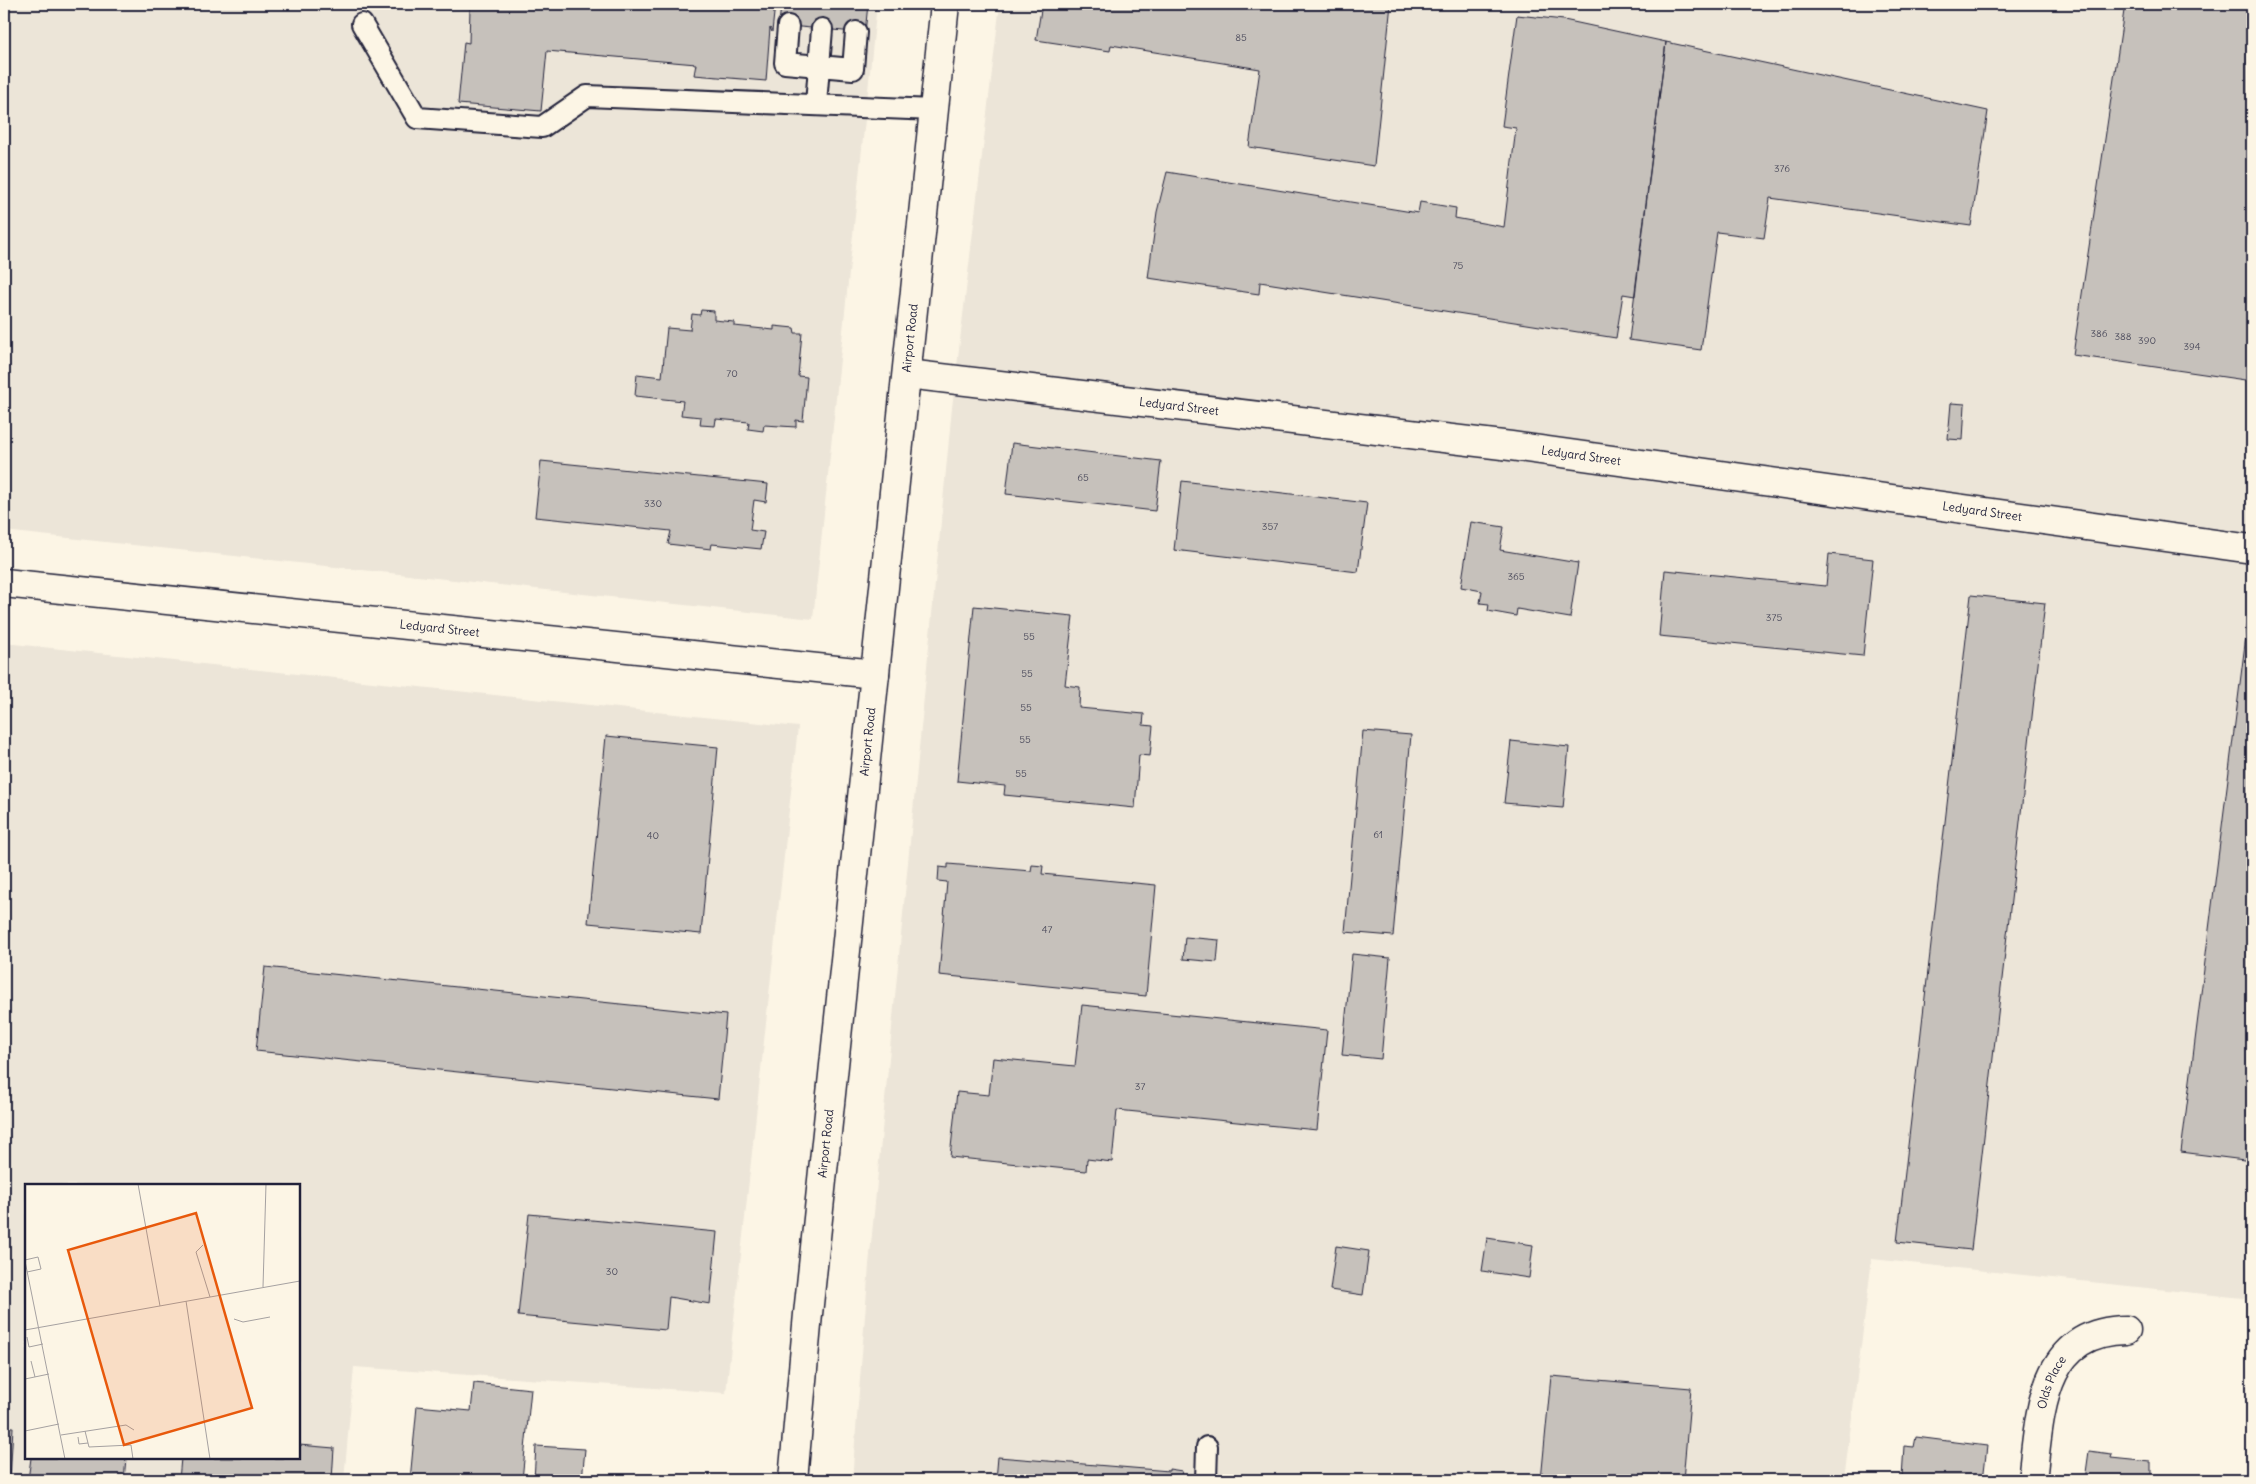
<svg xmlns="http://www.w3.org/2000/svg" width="2256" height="1484" viewBox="0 0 2256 1484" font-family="Delius,sans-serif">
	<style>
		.built { fill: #ece5d8; fill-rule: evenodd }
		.building { fill: #c6c1bb; stroke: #22223b }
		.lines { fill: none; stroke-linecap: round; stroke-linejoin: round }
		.lane-casing { stroke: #22223b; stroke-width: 24 }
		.street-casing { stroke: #22223b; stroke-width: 31 }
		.secondary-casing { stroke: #22223b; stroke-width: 31 }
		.lane { stroke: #fcf5e5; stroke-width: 20 }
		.street { stroke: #fcf5e5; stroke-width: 28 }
		.secondary { stroke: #fcf5e5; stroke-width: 28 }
		.labels { text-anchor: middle; stroke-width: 4; stroke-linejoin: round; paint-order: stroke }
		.number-label { font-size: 10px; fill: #4b4a5b }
		.street-label { font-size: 12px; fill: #22223b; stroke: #fcf5e5 }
		.inset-road { fill: none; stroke: #a5a1a1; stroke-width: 1 }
		.view { fill: #e8590c; fill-opacity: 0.15; stroke: #e8590c; stroke-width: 2.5 }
		.inset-edge { fill: none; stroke: #22223b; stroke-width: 2.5 }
	</style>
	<rect width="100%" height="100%" fill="#fcf5e5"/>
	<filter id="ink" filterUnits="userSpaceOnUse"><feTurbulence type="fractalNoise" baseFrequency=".02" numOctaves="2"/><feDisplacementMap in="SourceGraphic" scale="10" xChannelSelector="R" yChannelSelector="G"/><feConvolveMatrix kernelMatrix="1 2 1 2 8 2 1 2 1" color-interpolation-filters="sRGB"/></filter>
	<g filter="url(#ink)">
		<!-- built -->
		<path class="built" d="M4 4H877L813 619 4 531Z
			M1000 4H2252V1299L1872 1259 1844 1480H852L869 1265 952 408Z
			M4 643 798 727 726 1393 354 1367 344 1480H4ZM26 1185H299V1458H26Z"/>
		<!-- building -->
		<path class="building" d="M419 4H775L772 32 770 28 766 81 694 75 696 64 547 51 541 111 458 104 464 42 469 43 470 8 418 7Z
			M781 4H868L865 33 779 25Z
			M1042 4H1391L1374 166 1249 147 1260 69 1111 45 1110 51 1036 40Z
			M2125 4H2252V381L2073 355Z
			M1517 15 1564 20 1666 42 1635 296 1623 294 1616 338 1260 282 1259 294 1148 278 1157 212 1167 172 1418 213 1420 202 1456 208 1455 218 1504 227 1516 128 1502 126Z
			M1666 42 1988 111 1971 226 1770 198 1764 238 1717 232 1701 350 1629 340Z
			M701 310 714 311V320L734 322V326L774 330V326L794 328 795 333H802L798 376 807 377 803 421 796 420V427L764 425 763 431 748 429 749 422 716 419 715 426 700 425 701 417 681 415 683 401 635 396 637 374 662 377 667 328 690 330 692 314 700 315Z
			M1951 403 1965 404 1963 440 1948 439Z
			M1012 443 1161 461 1155 511 1006 494Z
			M541 461 768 484 766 502 754 500 750 530 764 532 761 549 712 544 711 549 668 544 671 531 535 517Z
			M1182 481 1367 503 1358 572 1174 550Z
			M1471 522 1504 527 1500 550 1578 563 1570 618 1517 609 1516 616 1488 611 1489 604 1480 603 1482 591 1461 587Z
			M1829 554 1873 559 1863 656 1659 636 1665 570 1826 586Z
			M1971 595 2045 603 1971 1250 1897 1242Z
			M2250 604 2252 605V1161L2181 1152Z
			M974 606 1073 616 1065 685 1080 687 1079 708 1144 714 1143 725 1153 726 1150 756 1139 755 1135 808 1004 795 1005 786 957 781Z
			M1363 731 1411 735 1393 936 1345 932Z
			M606 736 718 747 701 934 588 923Z
			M1511 741 1569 747 1563 808 1504 803Z
			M948 864 1031 871 1032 865 1043 866 1042 874 1156 885 1146 996 939 975 947 882 938 881 939 867 948 868Z
			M1185 937 1219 940 1217 962 1183 959Z
			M1352 954 1390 958 1381 1059 1342 1055Z
			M265 967 726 1015 718 1099 256 1051Z
			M1082 1005 1327 1030 1317 1130 1117 1110 1112 1162 1087 1159 1086 1171 950 1157 957 1092 989 1095 993 1058 1075 1066Z
			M529 1214 717 1232 710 1304 669 1297 666 1330 518 1316Z
			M1487 1238 1533 1245 1529 1278 1482 1271Z
			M1336 1246 1369 1251 1363 1295 1330 1290Z
			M1551 1376 1691 1388 1683 1480H1541Z
			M474 1383 531 1389 522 1480H410L417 1406 471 1411Z
			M4 1427H13L10 1480H4Z
			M1916 1437 1987 1446 1983 1480H1918L1902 1477 1904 1446 1914 1447Z
			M299 1445 334 1448 332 1480H179L181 1458H299Z
			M536 1446 585 1449 582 1480H534Z
			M2089 1451 2112 1454 2111 1458 2151 1462V1480H2085Z
			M998 1457 1169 1471V1469L1182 1471 1181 1476 1219 1480H996Z
			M31 1458H126L124 1480H28Z"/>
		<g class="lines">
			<!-- lane casing -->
			<g class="lane-casing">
				<path id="lane" d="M362 24 417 118 542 127 587 96 934 110
					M788 26 785 63 853 69 856 32
					M816 104 822 29
					M1206 1480 1207 1447"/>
			</g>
			<!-- street casing -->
			<g class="street-casing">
				<g id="street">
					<path id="s1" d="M907 374 1511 446 2252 549"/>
					<path id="s2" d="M4 583 875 674"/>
					<path id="s3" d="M2032 1480C2040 1416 2040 1331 2126 1330"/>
				</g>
			</g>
			<!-- secondary casing -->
			<g class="secondary-casing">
				<g id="secondary">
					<path id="s4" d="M793 1480 808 1314 945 4"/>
				</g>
			</g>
			<!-- lane -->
			<use href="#lane" class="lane"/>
			<!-- street -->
			<use href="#street" class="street"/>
			<!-- secondary -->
			<use href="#secondary" class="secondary"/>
		</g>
	</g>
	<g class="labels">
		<!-- number labels -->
		<g class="number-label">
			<text x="1241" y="41">85</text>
			<text x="1782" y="172">376</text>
			<text x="1458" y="269">75</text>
			<text x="2099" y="337">386</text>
			<text x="2123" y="340">388</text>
			<text x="2147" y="344">390</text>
			<text x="2192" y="350">394</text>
			<text x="732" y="377">70</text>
			<text x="1083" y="481">65</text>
			<text x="653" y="507">330</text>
			<text x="1270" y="530">357</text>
			<text x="1516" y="580">365</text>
			<text x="1774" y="621">375</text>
			<text x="1029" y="640">55</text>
			<text x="1027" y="677">55</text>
			<text x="1026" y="711">55</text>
			<text x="1025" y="743">55</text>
			<text x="1021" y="777">55</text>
			<text x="1378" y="838">61</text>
			<text x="653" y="839">40</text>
			<text x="1047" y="933">47</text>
			<text x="1140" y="1090">37</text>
			<text x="612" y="1275">30</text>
		</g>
		<!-- street labels -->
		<g class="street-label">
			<text dy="4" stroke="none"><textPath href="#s4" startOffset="1148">Airport Road</textPath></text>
			<text dy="4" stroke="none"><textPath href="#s1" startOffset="274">Ledyard Street</textPath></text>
			<text dy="4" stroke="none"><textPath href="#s1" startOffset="679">Ledyard Street</textPath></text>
			<text dy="4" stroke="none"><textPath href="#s1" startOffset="1084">Ledyard Street</textPath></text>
			<text dy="4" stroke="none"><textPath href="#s2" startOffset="438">Ledyard Street</textPath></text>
			<text dy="4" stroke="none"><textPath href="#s4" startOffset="742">Airport Road</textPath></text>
			<text dy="4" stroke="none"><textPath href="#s4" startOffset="338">Airport Road</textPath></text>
			<text dy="4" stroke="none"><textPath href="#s3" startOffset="100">Olds Place</textPath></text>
		</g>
	</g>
	<!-- overview -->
	<g transform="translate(25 1184)">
		<rect width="275" height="275" fill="#fcf5e5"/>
		<path class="inset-road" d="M113 0 135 122M178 61 171 68 185 113M0 76 13 73 16 85 2 88M0 77 40 275M238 103 241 0M161 117 185 275M209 135 218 138 245 133M0 146 275 97M2 153 4 163 18 160M6 177 10 193M0 195 24 190M0 247 34 240M60 247 64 263 106 261 108 275M36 251 101 241 109 246M53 253 54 260 63 259"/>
		<path class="view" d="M171 29 227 224 99 261 43 66Z"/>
		<rect width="275" height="275" class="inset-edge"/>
	</g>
	<!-- margin -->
	<rect width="2256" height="1484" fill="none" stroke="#fcf5e5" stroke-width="20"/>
	<rect x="10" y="10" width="2236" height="1464" fill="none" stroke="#22223b" stroke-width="2" filter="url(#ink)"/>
</svg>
